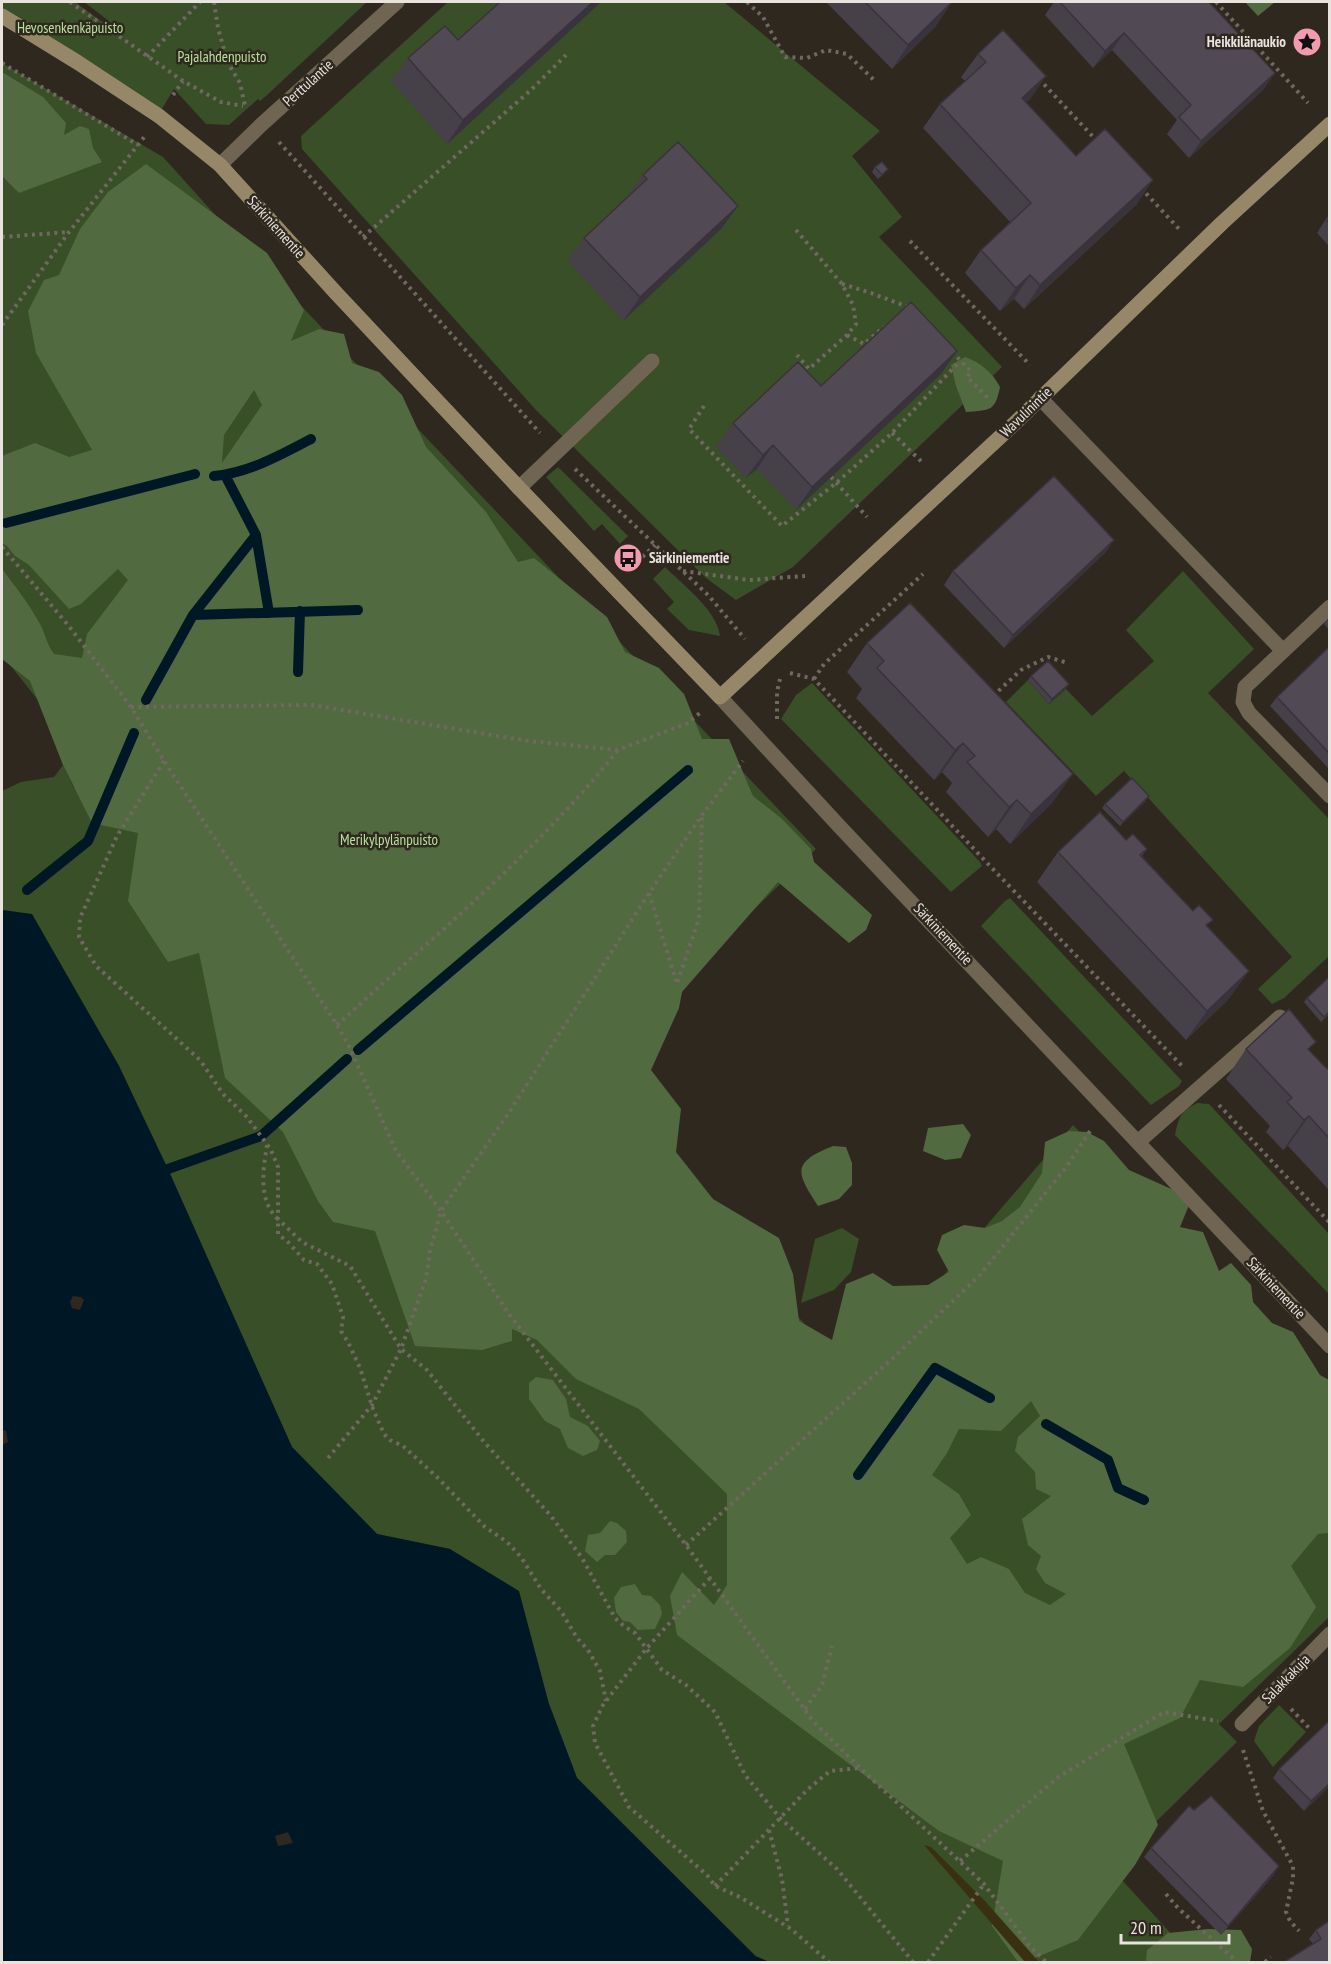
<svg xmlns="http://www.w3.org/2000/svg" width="1331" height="1964" viewBox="0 0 1331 1964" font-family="'PT Sans Narrow',sans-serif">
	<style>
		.green { fill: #394f27 }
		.forest { fill: #526a40; fill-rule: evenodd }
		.sand { fill: #383010 }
		.water { fill: #001825; fill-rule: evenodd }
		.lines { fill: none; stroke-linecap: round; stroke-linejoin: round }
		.stream { stroke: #001825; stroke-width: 10 }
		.path { stroke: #6f6961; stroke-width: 4; stroke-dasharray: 3 4.5; stroke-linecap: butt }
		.lane { stroke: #6f6552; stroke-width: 15 }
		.street { stroke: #6f6552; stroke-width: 15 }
		.secondary { stroke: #968768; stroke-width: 15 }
		.wall { fill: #464048 }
		.shaded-wall { fill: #39343b }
		.building { fill: #514a54; stroke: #39343b; stroke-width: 1.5 }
		.labels { text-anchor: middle; stroke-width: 5; stroke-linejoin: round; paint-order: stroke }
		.park-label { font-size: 15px; fill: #b8e09c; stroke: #2f281f }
		.poi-label { font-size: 15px; font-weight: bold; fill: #e8e3dd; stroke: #2f281f; text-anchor: end }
		.street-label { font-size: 15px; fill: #e8e3dd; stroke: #2f281f }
	</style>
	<rect width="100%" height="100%" fill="#2f281f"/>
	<!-- green -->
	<path class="green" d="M2 2H75L123 37C113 22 98 13 84 2H181L183 3 185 2H367L266 96 260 101 258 99 229 125 206 124 174 89 160 112 2 15Z
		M448 2H724L880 131 852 156 902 217 879 237 1002 367 793 567 736 600 706 578 536 410 302 149 301 136Z
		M2 63 163 157 219 219 816 849 578 1081 855 1378 1073 1125 1329 1396V1617L1219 1724 1237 1742 1110 1867 1197 1962H769L756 1956 577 1778 549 1704 450 1549 377 1534 292 1447 119 1066 32 915 2 910V791L21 782 54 777 63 765 74 788 93 769 2 655Z
		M558 467 628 536 620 544 602 524 594 531 546 477Z
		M665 567C683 585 717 610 720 636L689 630 667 609 674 602 653 579Z
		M1183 571 1254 649 1208 693 1329 819V956L1284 998 1272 1004 1258 989 1292 957 1124 771 1096 796 1006 702 1028 680 1049 704 1066 689 1092 716 1154 661 1126 630Z
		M812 683 980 862 982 866 951 892 781 719 796 695Z
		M1010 898 1182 1081 1179 1086 1151 1105 981 926 1005 901Z
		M1197 1103 1209 1104 1329 1234V1294L1175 1135C1179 1117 1180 1112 1197 1103Z
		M842 1228 859 1239 851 1272 834 1290 801 1303 815 1239Z
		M1279 1705 1306 1732 1273 1767 1254 1741 1259 1726Z"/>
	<!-- forest -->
	<path class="forest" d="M1245 2H1275L1258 16Z
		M2 72 43 97 66 123 64 135 80 126 89 129 93 148 102 162 19 193 2 176Z
		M146 164 267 253 304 310 291 341 319 329 344 334 352 363 379 372 402 395 426 447 486 512 518 562 534 558 607 617 625 652 659 668 684 694 702 739H729L753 796 781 818 811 849 814 862 872 915 866 930 849 943 778 882 682 992 679 1008 651 1070 681 1109 676 1152 713 1199 779 1238 793 1274 799 1321 832 1340 846 1284 873 1273 893 1286 928 1285 949 1272 937 1250 942 1235 964 1225 985 1228 1002 1221 1020 1207 1042 1173 1045 1142 1069 1131 1087 1132 1104 1141 1129 1170 1178 1192 1189 1205 1180 1227 1203 1232 1219 1271 1231 1263 1251 1285 1253 1302 1272 1323 1293 1332 1320 1375 1329 1380V1533L1318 1534 1291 1566 1316 1607 1290 1648 1243 1687 1200 1680 1180 1718 1124 1744 1158 1825 1135 1865 1078 1940 1025 1962H1018L992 1926 1003 1861 939 1831 677 1635 670 1596 682 1572 714 1605 727 1585V1494L639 1409 576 1379 537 1340 512 1329V1341L482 1350 415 1346 375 1231 333 1222 318 1201 283 1132 225 1078 199 953 168 962 128 901 138 833 92 823 63 765 30 681 2 659V569C16 587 29 604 40 624 46 635 47 645 54 654L82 658 87 634 128 580 118 569 81 604 69 609 29 565 15 556 7 546 2 543V456L35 443 69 457 92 450 36 353 28 311 44 280 59 275 80 229 108 192ZM254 390 262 405 222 463 224 435ZM1031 1401 1040 1416 1018 1437 1015 1451 1035 1472 1036 1489 1051 1496 1022 1519 1028 1545 1041 1556 1036 1569 1045 1583 1066 1594 1050 1605 1025 1593 1009 1569 981 1557 967 1564 950 1538 971 1515 959 1494 932 1475 947 1453 959 1429 1001 1431Z
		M965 357C980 362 993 373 1000 387 995 412 990 410 966 412L956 386 951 365Z
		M963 1124 971 1135 961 1158 945 1160 923 1151 928 1128Z
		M833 1146 846 1147 852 1163V1185L839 1199 818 1206C797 1173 790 1163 833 1146Z
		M536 1377 553 1380 566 1399 570 1417 588 1426 600 1441 597 1450 583 1456 568 1448 560 1429 545 1421 529 1399V1383Z
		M610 1521 617 1523 626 1531 627 1542 615 1555H605L597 1562 585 1551 588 1535 600 1533Z
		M635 1584 642 1595 651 1596 660 1605 662 1614 655 1629 638 1630 630 1622 623 1621 616 1612 614 1598 621 1587Z
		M1208 1929 1241 1930 1252 1949 1250 1962H1146L1147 1950 1168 1933Z"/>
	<!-- sand -->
	<path class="sand" d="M924 1845 931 1847 984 1900 1039 1962H1025Z"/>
	<!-- water -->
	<path class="water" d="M2 910 32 914 119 1066 168 1169 292 1447 377 1534 450 1549 519 1591 549 1704 577 1778 755 1956 769 1962H2V1445L8 1442 6 1431 2 1430ZM73 1296 81 1297 84 1300 80 1310 72 1308 70 1302ZM288 1832 293 1843 278 1846 275 1836Z"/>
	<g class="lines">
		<!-- stream -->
		<path class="stream" d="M225 475 256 535 269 613
			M214 476C248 473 281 455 311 439
			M6 523 195 474
			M193 615 358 610
			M298 672 300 611
			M146 700 193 615 256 535
			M27 890 88 841 134 733
			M358 1050 688 770
			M168 1169 261 1136 347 1059
			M1046 1424 1108 1460 1118 1488 1144 1500
			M858 1475 935 1368 990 1398"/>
		<!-- path -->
		<path class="path" d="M70 2 183 81 221 102 243 106
			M214 2 218 28 228 63 240 83 245 106
			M747 2 763 17 785 57 807 58 826 50 847 54 876 82
			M1216 2 1308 103
			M147 57 200 2
			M2 63 138 145
			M1039 79 1097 141
			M173 95 183 81
			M279 142 540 433
			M1141 188 1179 229
			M796 230 842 284 853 305 856 324 847 335 809 369 797 355
			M2 237 69 232
			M363 237 531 90 566 55
			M910 241 1030 365
			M842 284 871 293 908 307
			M2 325 69 232 145 136
			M847 335 864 344 884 327
			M952 352 971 371 967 377 991 401
			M704 406 689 429 782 526 836 483 892 433 960 361
			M892 433 924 464
			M575 469 708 595 745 639
			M831 477 867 517
			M2 547 68 625 131 707 164 761 337 1025 350 1048 396 1151 441 1211 509 1314 686 1545 813 1721 860 1768 984 1884 1029 1945 1046 1962
			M637 562 655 545
			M683 571 749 580 805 576
			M790 673 814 679 990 866 1183 1067
			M814 679 824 664 923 574
			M993 696 1021 670 1048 657 1068 663
			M131 707 312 705 528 741 618 750 688 723 701 712
			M777 719V692L780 679
			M164 761 117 836 80 918 79 937 96 966 200 1060 223 1094 247 1117 271 1150 278 1167V1219L302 1242 350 1266 401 1349 427 1370 485 1443 551 1516 582 1558 615 1618 624 1626 635 1633 662 1670 686 1685 715 1712 745 1775 780 1818 837 1869 913 1962
			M649 893 677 984 699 918 702 815
			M337 1025C433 937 536 853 618 750
			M1219 1105 1330 1223
			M267 1145C263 1169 258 1201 278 1219V1234L289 1243 304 1260 317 1264 332 1284 343 1317 341 1331 348 1342 360 1368 373 1409 384 1434 390 1440 403 1446 437 1477 485 1527 507 1542 521 1557 541 1589 561 1611 577 1638 588 1650 600 1671 606 1701
			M328 1458 372 1405 401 1349 426 1279 430 1251 441 1211 510 1111 649 893 702 815 743 761
			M686 1545 894 1357 980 1275 1067 1166 1090 1131
			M710 1578 646 1649 603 1705 593 1726 595 1743 629 1807 707 1875 715 1886 740 1897 791 1929 829 1962
			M805 1709 822 1685 832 1646
			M1291 1709 1310 1729
			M1243 1750 1263 1811 1293 1866V1878L1286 1912 1290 1921 1299 1931
			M769 1830 782 1879 788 1926
			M960 1861 1057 1778 1164 1712 1218 1721
			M715 1886 807 1790 830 1771 860 1768
			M1166 1894 1178 1908 1237 1962
			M928 1962 984 1884
			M1265 1962 1271 1957"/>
		<!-- lane -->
		<path class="lane" d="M1040 398 1283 651
			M519 488 652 361
			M1330 607 1245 687 1243 702 1249 713 1330 796
			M1138 1142 1280 1017"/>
		<!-- street -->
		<path class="street" d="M220 165 261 125 397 2
			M720 697 840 827 1330 1346
			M1242 1724 1330 1634"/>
		<!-- secondary -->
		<path class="secondary" d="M2 16 77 62 159 116 220 165 336 293 519 488 720 697 1014 424 1222 223 1330 124"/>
	</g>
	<!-- wall -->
	<path class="wall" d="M826 2H950L951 3 935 27 892 69Z
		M1054 2H1209L1275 73 1263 90 1189 158 1167 134 1177 120 1112 50 1093 68 1045 15Z
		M599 4 447 144 391 81 408 58 458 40Z
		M978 54 1046 76 1030 99 1026 102 1076 156 1137 204 1024 309 1014 299 1000 311 965 273 981 250 1010 222 923 128 940 104 965 81 961 77Z
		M875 167 885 173 878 179 872 172Z
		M643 175 738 206 721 229 623 321 568 261 584 238 626 198Z
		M1329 216V246L1317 233 1326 219Z
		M957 351 941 374 796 510 757 469 746 478 716 447 733 423 821 386Z
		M1114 540 1105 553 1004 648 944 585 953 571Z
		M1329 617V630L1324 624Z
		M867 643 1052 803 1010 844 996 829 988 837 946 792 952 783 942 772 934 780 856 698 862 689 847 672Z
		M1329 647V769L1270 706 1277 697Z
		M1031 676 1069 684 1066 689 1049 704 1028 680Z
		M1146 801 1120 826 1102 808 1105 804Z
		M1126 840 1147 849 1142 856 1208 927 1228 1000 1186 1040 1037 882 1058 852Z
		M1329 977V1014L1321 1022 1304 1002 1307 998Z
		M1246 1049 1310 1051 1327 1069 1329 1067V1190L1288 1146 1283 1150 1266 1132 1270 1126 1226 1079Z
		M1279 1769 1329 1787 1304 1811 1273 1778Z
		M1194 1810 1273 1876 1221 1935 1144 1857 1151 1848Z
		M1329 1921V1962L1313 1944 1309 1939 1316 1930Z"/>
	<!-- shaded-wall -->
	<path class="shaded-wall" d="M593 2H601L447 144 463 120Z
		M951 3 935 27 892 69 908 45Z
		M1124 33 1112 50 1093 68 1105 51Z
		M1275 73 1263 90 1189 158 1201 141Z
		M1046 76 1030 99 1006 121 1022 98Z
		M1153 180 1137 204 1024 309 1040 285Z
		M738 206 721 229 623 321 640 297Z
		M1030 275 1014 299 1000 311 1016 288Z
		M957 351 941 374 796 510 812 487Z
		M773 445 757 469 746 478 763 455Z
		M1114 540 1105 553 1004 648 1013 635Z
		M1069 684 1066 689 1049 704 1052 699Z
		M963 743 942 772 934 780 955 750Z
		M1073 774 1052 803 1010 844 1031 814Z
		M1149 796 1146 801 1120 826 1123 822Z
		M1017 800 996 829 988 837 1009 807Z
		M1249 971 1228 1000 1186 1040 1207 1011Z
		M1309 1116 1288 1146 1283 1150 1304 1120Z
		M1329 1784V1787L1304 1811 1311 1801Z
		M1279 1866 1273 1876 1221 1935 1228 1926Z"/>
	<!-- building -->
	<path class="building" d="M500 2H593L463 120 408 58 445 26 458 40Z
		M865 2H950L951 3 908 45Z
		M1060 2H1209L1275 73 1201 141 1179 117 1191 105 1124 33 1105 51Z
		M1003 30 1046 76 1022 98 1076 156 1105 129 1153 180 1040 285 1030 275 1016 288 981 250 1031 203 940 104 986 62 978 54Z
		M678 142 738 206 640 297 584 238 647 179 643 175Z
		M882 162 888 169 882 175 875 167Z
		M1329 216V223L1326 219Z
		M911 302 957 351 812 487 773 445 763 455 733 423 798 362 821 386Z
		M1054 476 1114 540 1013 635 953 571Z
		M910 603 1073 774 1031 814 1017 800 1009 807 967 762 975 756 963 743 955 750 877 668 884 661 867 643Z
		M1329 647V753L1277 697Z
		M1048 661 1069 684 1052 699 1031 676Z
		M1132 778 1149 796 1123 822 1105 804Z
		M1100 812 1126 840 1133 834 1147 849 1140 855 1193 911 1199 905 1213 920 1206 925 1249 971 1207 1011 1058 852Z
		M1329 977V1012L1324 1017 1307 998Z
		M1289 1009 1316 1042 1308 1049 1327 1069 1329 1067V1138L1309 1116 1304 1120 1287 1102 1292 1098 1246 1049Z
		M1329 1721V1784L1311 1801 1279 1769Z
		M1211 1796 1279 1866 1228 1926 1151 1848 1189 1806 1194 1810Z
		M1329 1921V1962H1284L1321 1939 1316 1930Z"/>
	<!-- icons -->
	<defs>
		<g id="sight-disc" transform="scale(1.5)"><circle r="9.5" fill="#f29aae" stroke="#2f281f"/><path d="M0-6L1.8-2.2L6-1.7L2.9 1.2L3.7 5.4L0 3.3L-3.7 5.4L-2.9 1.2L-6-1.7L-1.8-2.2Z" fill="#111"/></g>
		<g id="bus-disc" transform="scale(1.5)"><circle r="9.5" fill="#f29aae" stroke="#2f281f"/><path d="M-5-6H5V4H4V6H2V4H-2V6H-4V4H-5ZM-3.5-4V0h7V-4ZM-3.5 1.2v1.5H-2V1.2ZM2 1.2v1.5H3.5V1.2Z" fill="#111"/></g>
	</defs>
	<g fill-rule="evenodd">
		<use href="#sight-disc" x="1307" y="42"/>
		<use href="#bus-disc" x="628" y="558"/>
	</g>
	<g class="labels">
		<!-- park labels -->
		<g class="park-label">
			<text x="70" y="33">Hevosenkenkäpuisto</text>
			<text x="222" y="62">Pajalahdenpuisto</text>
			<text x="389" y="845">Merikylpylänpuisto</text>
		</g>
		<!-- poi labels -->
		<g class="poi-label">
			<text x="1286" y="47">Heikkilänaukio</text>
			<text x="649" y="563" text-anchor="start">Särkiniementie</text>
		</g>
		<!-- street labels -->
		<g class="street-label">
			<text transform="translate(308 83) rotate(-42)" y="5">Perttulantie</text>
			<text transform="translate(276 227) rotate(48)" y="5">Särkiniementie</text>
			<text transform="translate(1026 412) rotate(-44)" y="5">Wavulinintie</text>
			<text transform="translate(943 934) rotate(47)" y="5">Särkiniementie</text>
			<text transform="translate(1276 1288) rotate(47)" y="5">Särkiniementie</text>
			<text transform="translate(1286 1679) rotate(-46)" y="5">Salakkakuja</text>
		</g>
	</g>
	<!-- border -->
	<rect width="1331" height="1964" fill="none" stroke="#e8e3dd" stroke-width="6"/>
	<!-- scale -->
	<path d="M1121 1934v9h108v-9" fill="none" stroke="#e8e3dd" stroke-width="3"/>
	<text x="1130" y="1934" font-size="18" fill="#e8e3dd" stroke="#2f281f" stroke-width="4.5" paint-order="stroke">20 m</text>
</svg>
